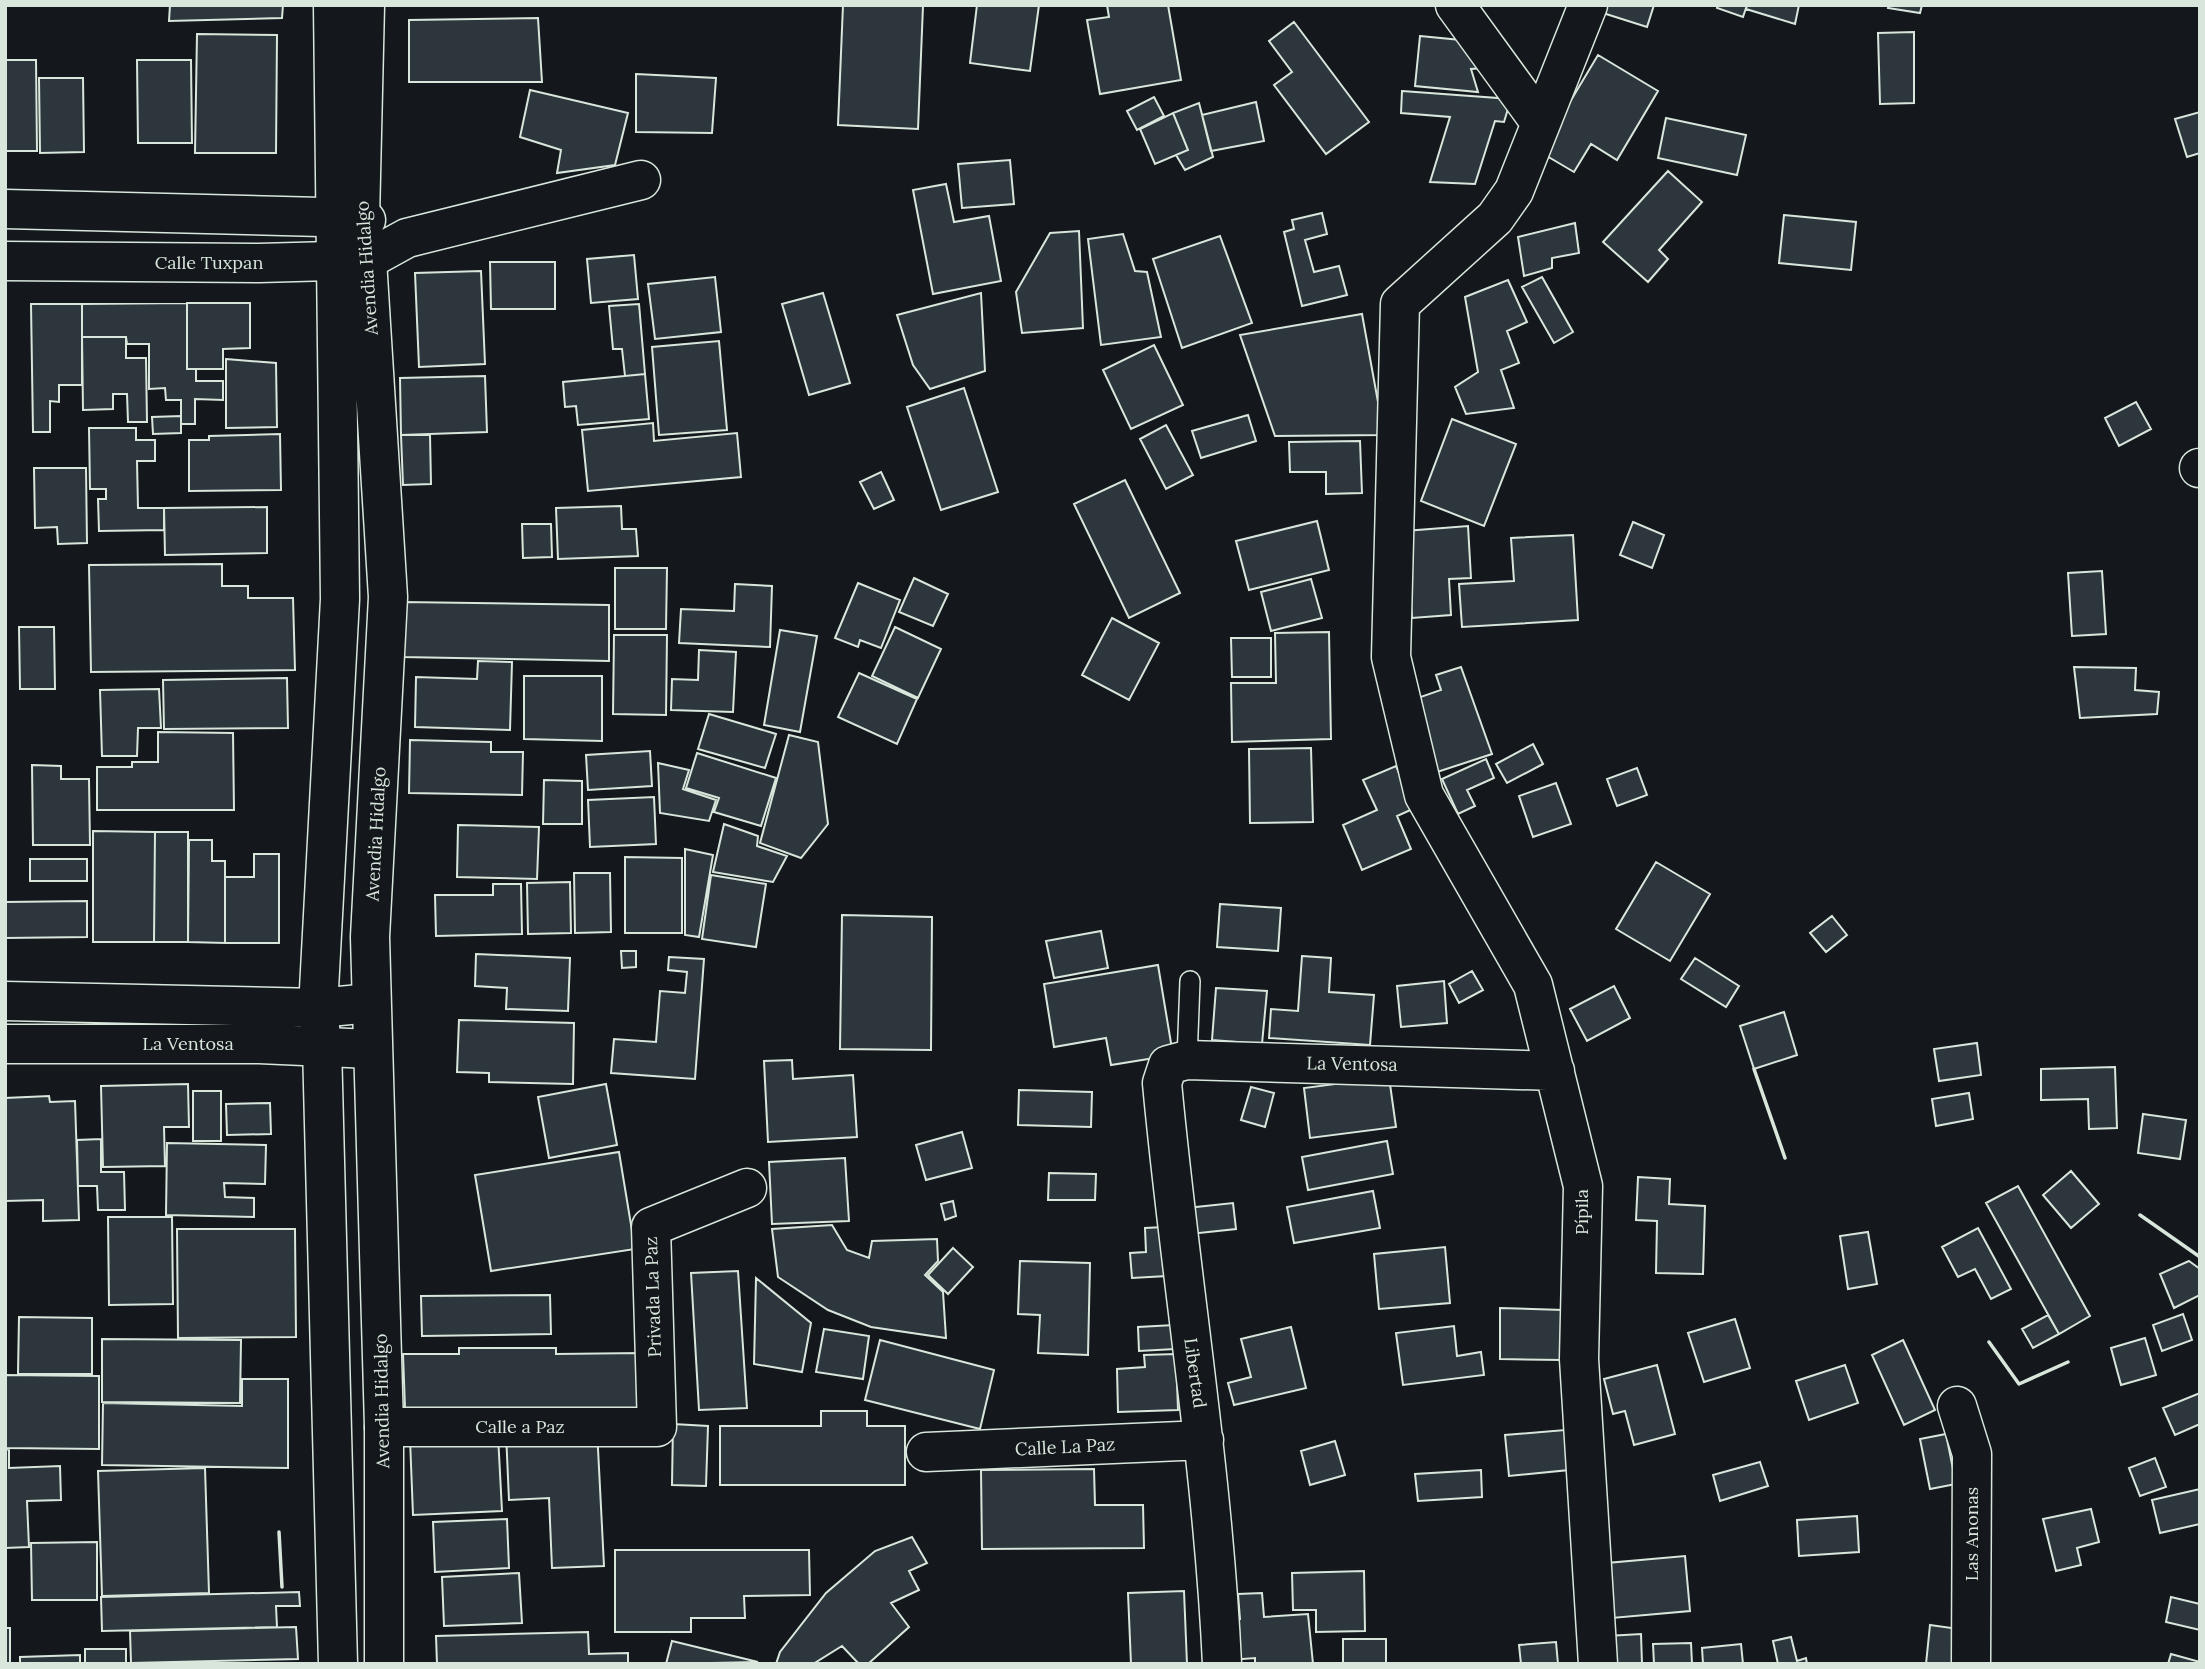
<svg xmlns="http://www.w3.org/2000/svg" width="2205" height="1669" viewBox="0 0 2205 1669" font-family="Lora,serif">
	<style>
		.building { fill: #2c363c; stroke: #d8e6dc; stroke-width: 2 }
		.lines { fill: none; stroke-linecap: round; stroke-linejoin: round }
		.lane-casing { stroke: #d8e6dc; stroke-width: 22 }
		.street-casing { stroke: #d8e6dc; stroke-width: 41 }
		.secondary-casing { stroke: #d8e6dc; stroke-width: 41 }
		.lane { stroke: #14181c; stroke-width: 19 }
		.street { stroke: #14181c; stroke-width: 38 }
		.secondary { stroke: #14181c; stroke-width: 38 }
		.wall { stroke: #d8e6dc; stroke-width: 3.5 }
		.labels { text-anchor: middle; stroke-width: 5; stroke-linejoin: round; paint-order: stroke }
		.street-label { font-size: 18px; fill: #d8e6dc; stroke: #14181c }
	</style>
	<rect width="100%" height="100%" fill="#14181c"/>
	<!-- building -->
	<path class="building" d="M170 5H283L282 18 169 21Z
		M843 5 923 6 918 129 838 125Z
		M977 5H1039L1030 71 970 63Z
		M1107 5H1168L1181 80 1100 94 1087 20 1109 17Z
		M1605 5H1654L1647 27 1603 13Z
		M1718 5H1747L1743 17 1717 8Z
		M1747 5H1799L1795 24 1746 9Z
		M1889 5H1922L1920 13 1888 8Z
		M538 18 542 82H409V20Z
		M1294 22 1369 122 1326 154 1274 85 1292 72 1269 41Z
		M1914 32V103L1880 104 1878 33Z
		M197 34 277 35 276 153H195Z
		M1420 36 1471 41 1484 68 1471 69 1478 92 1415 86Z
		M1598 55 1658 91 1617 160 1591 144 1574 172 1540 152Z
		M5 60H36L37 151H5Z
		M137 60H191L192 143H138Z
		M636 74 716 78 712 133 636 132Z
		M39 78H83L84 152 40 153Z
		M530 90 628 113 615 165 557 173 561 150 520 137Z
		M1402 91 1511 99 1504 122 1495 121 1475 184 1430 182 1450 117 1401 113Z
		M1154 97 1164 116 1137 130 1127 111Z
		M1256 102 1264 141 1211 151 1202 115Z
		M1199 103 1213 157 1185 170 1176 155 1188 150 1173 113Z
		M2200 112V153L2187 157 2175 119Z
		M1173 113 1188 150 1155 164 1140 129Z
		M1666 118 1746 135 1737 175 1658 158Z
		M1010 160 1014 204 962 208 958 164Z
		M1668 171 1702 202 1659 250 1668 259 1648 282 1603 242Z
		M946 184 954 222 989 216 1001 281 933 294 913 190Z
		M1322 213 1327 234 1305 240 1314 272 1339 266 1347 295 1302 306 1284 232 1294 229 1292 220Z
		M1784 215 1856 222 1851 270 1779 263Z
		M1575 223 1579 253 1552 258V268L1524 276 1518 237Z
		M1079 231 1083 328 1022 333 1016 292 1050 233Z
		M1123 234 1135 271 1147 272 1161 337 1101 345 1088 239Z
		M1220 236 1252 323 1182 348 1153 259Z
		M634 255 638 299 591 303 587 259Z
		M490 262H555V309H491Z
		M481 271 485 364 419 367 415 273Z
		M715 277 721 332 655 339 648 284Z
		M1542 277 1573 332 1554 343 1522 287Z
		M1508 280 1527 322 1507 331 1519 363 1501 370 1514 408 1466 414 1455 387 1478 372 1465 297Z
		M823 293 850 383 809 395 782 304Z
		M981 293 985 371 930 389 913 365 897 315Z
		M187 303V369H196V381H223V400L195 399V424H181V400H166L165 388 149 389V344H127L126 337H82V304Z
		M187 303H250V348L223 349V369H187Z
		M31 304H82V385H59V402L50 401V432H33Z
		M639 304 645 374 625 376 622 349H613L609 306Z
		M1362 314 1384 435 1275 436 1240 335Z
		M82 337H126V358H146L147 422H128L127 394H113V409L83 410Z
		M719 341 727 430 659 435 652 347Z
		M1154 345 1183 405 1131 429 1103 370Z
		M226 359 276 363 277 427 226 428Z
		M645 374 649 419 578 425 576 406 565 407 563 382Z
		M485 376 487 432 401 435 400 378Z
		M964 388 998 492 941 510 907 407Z
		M2136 402 2151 429 2119 446 2105 418Z
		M1248 415 1256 441 1201 458 1192 431Z
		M181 416V433L153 434 152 417Z
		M1452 419 1516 444 1484 526 1421 501Z
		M653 423 654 441 737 433 741 477 588 491 582 430Z
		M1166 425 1193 475 1166 489 1140 439Z
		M89 428H136V440H155V461H137L138 508H164V530L99 531 98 499H106V489H90Z
		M280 434 281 490 189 491V440H209V436Z
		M401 435H430L431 484 403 485Z
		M1360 441 1362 493 1326 494V472H1290L1289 442Z
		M34 468H86L87 543 58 544 57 527 35 528Z
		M881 472 894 500 874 509 860 482Z
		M1125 480 1180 593 1129 618 1074 504Z
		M621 506 622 529H636L638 556 558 559 556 508Z
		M267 507V553L165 555 164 508Z
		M1317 521 1329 570 1249 590 1236 541Z
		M1633 522 1664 535 1652 568 1620 555Z
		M522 524H551L552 557 523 558Z
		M1468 526 1471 578 1449 579 1451 615 1412 618 1405 531Z
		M1573 535 1578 620 1462 627 1459 584 1514 581 1511 538Z
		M222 564V586H248V598H293L295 670 91 672 89 565Z
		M615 568H667L666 629H615Z
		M2102 571 2106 634 2072 636 2068 573Z
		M914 578 948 594 933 626 899 612Z
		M1311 579 1322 618 1271 631 1261 592Z
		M858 583 900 600 881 648 860 640 858 647 835 638Z
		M735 584 772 586 770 647 679 643 681 609 734 611Z
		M403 602 609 605V661L402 657Z
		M1112 618 1159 643 1129 700 1082 675Z
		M19 627H54L55 689H20Z
		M895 627 941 649 918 698 872 676Z
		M780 630 817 636 800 732 764 725Z
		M1329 632 1331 739 1232 742 1231 683H1276L1275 633Z
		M614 635H667L666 715 613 714Z
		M1231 638H1271V677H1232Z
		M699 650 736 652 733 712 671 710 672 679 698 680Z
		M478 661 512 662 510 730 415 727 416 677 477 679Z
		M1461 667 1492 754 1431 774 1406 702 1441 690 1436 675Z
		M2074 667 2136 668 2135 690 2159 692 2157 714 2080 718Z
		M859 673 917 699 897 744 838 717Z
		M524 676H602V741L524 739Z
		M287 678 288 728 164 729 163 680Z
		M159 689 161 728H138L137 756H102L100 690Z
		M709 714 776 734 765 768 698 749Z
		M158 732 233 733 234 810H97V767H132V762H158Z
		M789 735 818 742 828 824 801 858 760 843Z
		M410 740 491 742V752H523L522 795 409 793Z
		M1533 744 1543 764 1507 783 1496 764Z
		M1311 748 1313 822 1250 823 1249 749Z
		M650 751 652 786 588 790 586 755Z
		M697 753 776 778 761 826 714 812 719 798 686 788Z
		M1486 759 1494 778 1467 790 1475 806 1458 814 1442 779Z
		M658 763 689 770 683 789 716 800 709 821 660 813Z
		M32 765 61 766V779H89L90 845H33Z
		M1396 766 1415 808 1397 816 1411 849 1362 870 1343 825 1377 810 1363 780Z
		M1637 768 1647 795 1617 806 1607 779Z
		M544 780 582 781V824H543Z
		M1556 783 1571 824 1533 837 1519 796Z
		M654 797 656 844 590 847 588 800Z
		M724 824 758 836 757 846 787 856 773 882 713 872Z
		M458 825 539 827 537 879 457 877Z
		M93 831 155 832 154 942H93Z
		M155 832H188V942H154Z
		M189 840H212V861H225V943L188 942Z
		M685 849 713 855 699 937 685 935Z
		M254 854H279V943H225V877H254Z
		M625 857 682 858V933H625Z
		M30 859H87V881H30Z
		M1656 862 1710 894 1670 961 1616 929Z
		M574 873H610L611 932 575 933Z
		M711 875 766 884 756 947 702 939Z
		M570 882 571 933 528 934 527 883Z
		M493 884H521L522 934 436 936 435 895H493Z
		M87 901V937L5 938V902Z
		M1220 904 1281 908 1278 951 1217 947Z
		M842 915 932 917 931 1050 840 1049Z
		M1832 916 1847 935 1826 952 1810 933Z
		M1101 931 1108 968 1054 978 1046 941Z
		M621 951H636V967L622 968Z
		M476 954 570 958 568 1011 506 1009 507 988 475 986Z
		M1302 956 1331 958 1329 992 1374 995 1370 1045 1269 1038 1271 1009 1298 1011Z
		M669 957 704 959 695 1079 611 1073 614 1039 656 1042 660 991 685 993 687 972 668 970Z
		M1695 958 1739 986 1726 1007 1681 979Z
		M1158 965 1173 1055 1111 1065 1106 1038 1054 1047 1044 984Z
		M1472 971 1483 990 1459 1003 1449 984Z
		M1444 981 1447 1023 1401 1027 1397 986Z
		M1614 986 1630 1018 1587 1041 1570 1009Z
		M1216 988 1267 991 1262 1044 1212 1040Z
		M1784 1012 1797 1055 1754 1069 1740 1026Z
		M459 1020 574 1023 573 1084 489 1082V1073L457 1072Z
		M1977 1043 1981 1075 1939 1081 1934 1049Z
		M792 1060 793 1079 853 1075 857 1137 768 1142 764 1061Z
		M2115 1067 2117 1128 2089 1129 2088 1099 2041 1100V1069Z
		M1389 1077 1396 1127 1310 1138 1304 1088Z
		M188 1084 189 1127H164L165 1166 103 1167 101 1086Z
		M606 1084 617 1145 549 1158 538 1097Z
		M1251 1087 1274 1093 1265 1127 1241 1120Z
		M1019 1090 1092 1092 1091 1127 1018 1125Z
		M193 1091H221V1141H193Z
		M1969 1093 1973 1119 1936 1126 1932 1099Z
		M49 1096 50 1102 75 1101 79 1220 43 1221V1200L5 1201V1098Z
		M270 1103 271 1134 227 1135 226 1104Z
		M2143 1114 2186 1120 2180 1159 2138 1153Z
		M962 1132 972 1168 926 1180 916 1145Z
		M101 1139V1172H124L125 1210H98L97 1186H78L77 1140Z
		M1387 1141 1393 1174 1308 1190 1302 1157Z
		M167 1143 266 1145 265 1184 224 1183 225 1197 254 1198V1217L166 1215Z
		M619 1152 635 1249 491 1271 475 1175Z
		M845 1158 849 1221 772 1224 769 1162Z
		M2071 1171 2099 1204 2071 1228 2043 1195Z
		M1049 1173 1096 1174 1095 1200H1048Z
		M1638 1177 1670 1179 1669 1204 1705 1206 1703 1274 1656 1273 1657 1221 1636 1220Z
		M2018 1186 2090 1316 2059 1334 1986 1203Z
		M1373 1191 1380 1228 1294 1243 1287 1207Z
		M953 1201 956 1216 945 1220 941 1204Z
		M1233 1203 1236 1229 1190 1234 1187 1208Z
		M108 1217H172L173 1304 109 1305Z
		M832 1225 847 1250 869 1258 872 1241 937 1239 938 1261 925 1275 943 1292 946 1338 871 1327 828 1310 778 1277 772 1229Z
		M1164 1227 1167 1276 1132 1278 1130 1253 1146 1252 1145 1228Z
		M1978 1228 2011 1289 1991 1299 1975 1269 1958 1277 1942 1247Z
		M177 1229H295L296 1337 178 1338Z
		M1868 1232 1877 1284 1848 1289 1840 1236Z
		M1445 1247 1450 1303 1379 1309 1374 1254Z
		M953 1248 973 1267 948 1294 928 1275Z
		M1020 1261 1090 1263 1088 1355 1038 1353 1040 1315 1018 1314Z
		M2189 1261 2200 1269V1295L2174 1308 2160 1274Z
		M738 1271 747 1408 699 1410 691 1273Z
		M756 1278 811 1323 802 1372 754 1364Z
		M550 1295 551 1334 422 1336 421 1296Z
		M1500 1308 1563 1310 1562 1360 1500 1359Z
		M2183 1314 2192 1340 2162 1351 2153 1325Z
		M2048 1315 2059 1334 2033 1348 2022 1329Z
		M19 1317 92 1318V1374H18Z
		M1735 1319 1750 1368 1704 1382 1688 1333Z
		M1174 1325 1175 1349 1139 1351 1138 1327Z
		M1454 1326 1457 1356 1481 1352 1484 1375 1403 1385 1396 1333Z
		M1291 1327 1306 1388 1234 1405 1228 1383 1251 1377 1241 1339Z
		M824 1329 869 1336 863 1379 816 1372Z
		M2145 1338 2156 1375 2121 1385 2111 1348Z
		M102 1339 241 1340 240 1403 102 1402Z
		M880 1340 994 1370 980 1429 865 1400Z
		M1903 1340 1935 1410 1904 1425 1872 1355Z
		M459 1348H556V1354L641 1353 640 1408H405L403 1354H459Z
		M1176 1354 1178 1410 1118 1412 1117 1369 1145 1367 1144 1355Z
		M1657 1365 1675 1434 1634 1445 1625 1411 1613 1414 1604 1379Z
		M1845 1365 1858 1403 1809 1420 1796 1381Z
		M5 1375 99 1376V1449L5 1448Z
		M242 1379H288V1468L102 1465 103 1403 242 1406Z
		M2200 1393V1424L2175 1435 2163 1408Z
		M821 1411H867V1426H905V1485H720V1426H821Z
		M673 1424 708 1426 706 1486 672 1485Z
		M597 1429 604 1566 552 1568 549 1498 509 1500 506 1433Z
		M1565 1430 1569 1470 1509 1476 1505 1435Z
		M1946 1434 1956 1484 1930 1489 1920 1439Z
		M498 1435 502 1511 413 1515 410 1439Z
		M1335 1441 1345 1475 1310 1485 1301 1451Z
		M9 1449V1468L60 1466 61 1500 27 1501 29 1547 5 1548V1450Z
		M2155 1458 2166 1487 2140 1496 2129 1468Z
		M1760 1462 1768 1486 1720 1501 1713 1475Z
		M205 1468 209 1593 102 1596 98 1471Z
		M1094 1469 1095 1505H1143L1144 1548 982 1549 981 1470Z
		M1481 1470 1482 1497 1418 1501 1415 1474Z
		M2200 1489V1524L2160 1533 2152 1500Z
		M2091 1509 2099 1542 2077 1548 2081 1565 2056 1571 2043 1519Z
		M1857 1516 1859 1552 1799 1556 1797 1520Z
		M507 1519 509 1568 435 1572 433 1522Z
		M912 1537 927 1563 909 1571 919 1590 891 1603 909 1627 868 1664H859L842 1646 813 1664H776L780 1652 826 1593 875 1551Z
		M97 1542V1600H32L31 1543Z
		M615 1550H809L810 1595 744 1596 745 1618H691V1632H615Z
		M1685 1556 1690 1611 1612 1618 1607 1563Z
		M1364 1571 1365 1631 1316 1632V1610H1293L1292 1573Z
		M519 1573 522 1623 444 1626 442 1577Z
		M1184 1591 1187 1664H1131L1128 1593Z
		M299 1592 300 1606H276L277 1627 102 1631 101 1597Z
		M1262 1593 1264 1617 1308 1614 1313 1664H1255V1658L1230 1660 1227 1620 1240 1619 1238 1594Z
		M2171 1597 2200 1604V1630L2166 1622Z
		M1930 1625 1959 1629 1954 1664H1926Z
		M296 1627 298 1659 131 1663 130 1631Z
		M5 1628H10V1664H5Z
		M588 1632 589 1654 628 1653V1664H437L436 1636Z
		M1641 1634 1642 1664H1608L1607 1636Z
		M1791 1637 1797 1661 1806 1658 1807 1664H1778L1773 1641Z
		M1343 1639H1386V1664H1343Z
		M672 1641 758 1662 666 1664Z
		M1556 1642 1558 1664H1521L1519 1645Z
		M1691 1643 1692 1664H1654L1653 1644Z
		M1741 1644 1743 1664H1703L1702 1648Z
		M85 1649H126V1664H85Z
		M2171 1654 2200 1662V1664H2168Z
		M80 1655V1664H20V1657Z"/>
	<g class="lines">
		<!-- lane casing -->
		<g class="lane-casing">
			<path id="lane" d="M1187 1060 1190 981"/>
		</g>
		<!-- street casing -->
		<g class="street-casing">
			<path id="street" d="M1455 5 1540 122
				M1588 5 1514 191 1495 218 1400 304 1391 657 1424 795 1533 985 1583 1186 1579 1359 1598 1664
				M5 209 360 218 366 220
				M5 261 259 263 367 260 407 238 641 180
				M2199 468H2200
				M5 1001 318 1008 371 1003
				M5 1044H259L371 1049
				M1957 1406 1972 1454 1971 1664
				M384 1427H657L651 1227 747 1188
				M926 1452 1204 1440
				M1222 1664C1213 1469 1180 1277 1162 1083L1168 1065 1187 1060 1555 1071"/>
		</g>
		<!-- secondary casing -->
		<g class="secondary-casing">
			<path id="secondary" d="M333 5 340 599 318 1008 322 1046 338 1664
				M365 5 360 218 367 260 388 597 370 937 384 1427V1664"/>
		</g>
		<!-- lane -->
		<use href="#lane" class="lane"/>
		<!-- street -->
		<use href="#street" class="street"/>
		<!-- secondary -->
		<use href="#secondary" class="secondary"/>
		<!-- wall -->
		<path class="wall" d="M1754 1069 1785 1158
			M2140 1215 2200 1257
			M1989 1342 2019 1384 2068 1362
			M279 1532 282 1587"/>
	</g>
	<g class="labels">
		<!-- street labels -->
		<g class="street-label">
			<text x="209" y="269">Calle Tuxpan</text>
			<text transform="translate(367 268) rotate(-94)" y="6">Avendia Hidalgo</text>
			<text transform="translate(376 834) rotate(-87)" y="6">Avendia Hidalgo</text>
			<text x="188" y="1050">La Ventosa</text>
			<text transform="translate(1352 1064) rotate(1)" y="6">La Ventosa</text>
			<text transform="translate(1582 1212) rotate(-90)" y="6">Pípila</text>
			<text transform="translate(653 1297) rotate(-92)" y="6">Privada La Paz</text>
			<text transform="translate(1195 1373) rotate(82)" y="6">Libertad</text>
			<text transform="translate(382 1401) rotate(-91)" y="6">Avendia Hidalgo</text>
			<text x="520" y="1433">Calle a Paz</text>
			<text transform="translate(1065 1447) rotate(-3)" y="6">Calle La Paz</text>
			<text transform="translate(1972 1534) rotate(-90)" y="6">Las Anonas</text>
		</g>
	</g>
	<!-- border -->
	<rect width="2205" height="1669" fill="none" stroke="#d8e6dc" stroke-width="14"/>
</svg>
